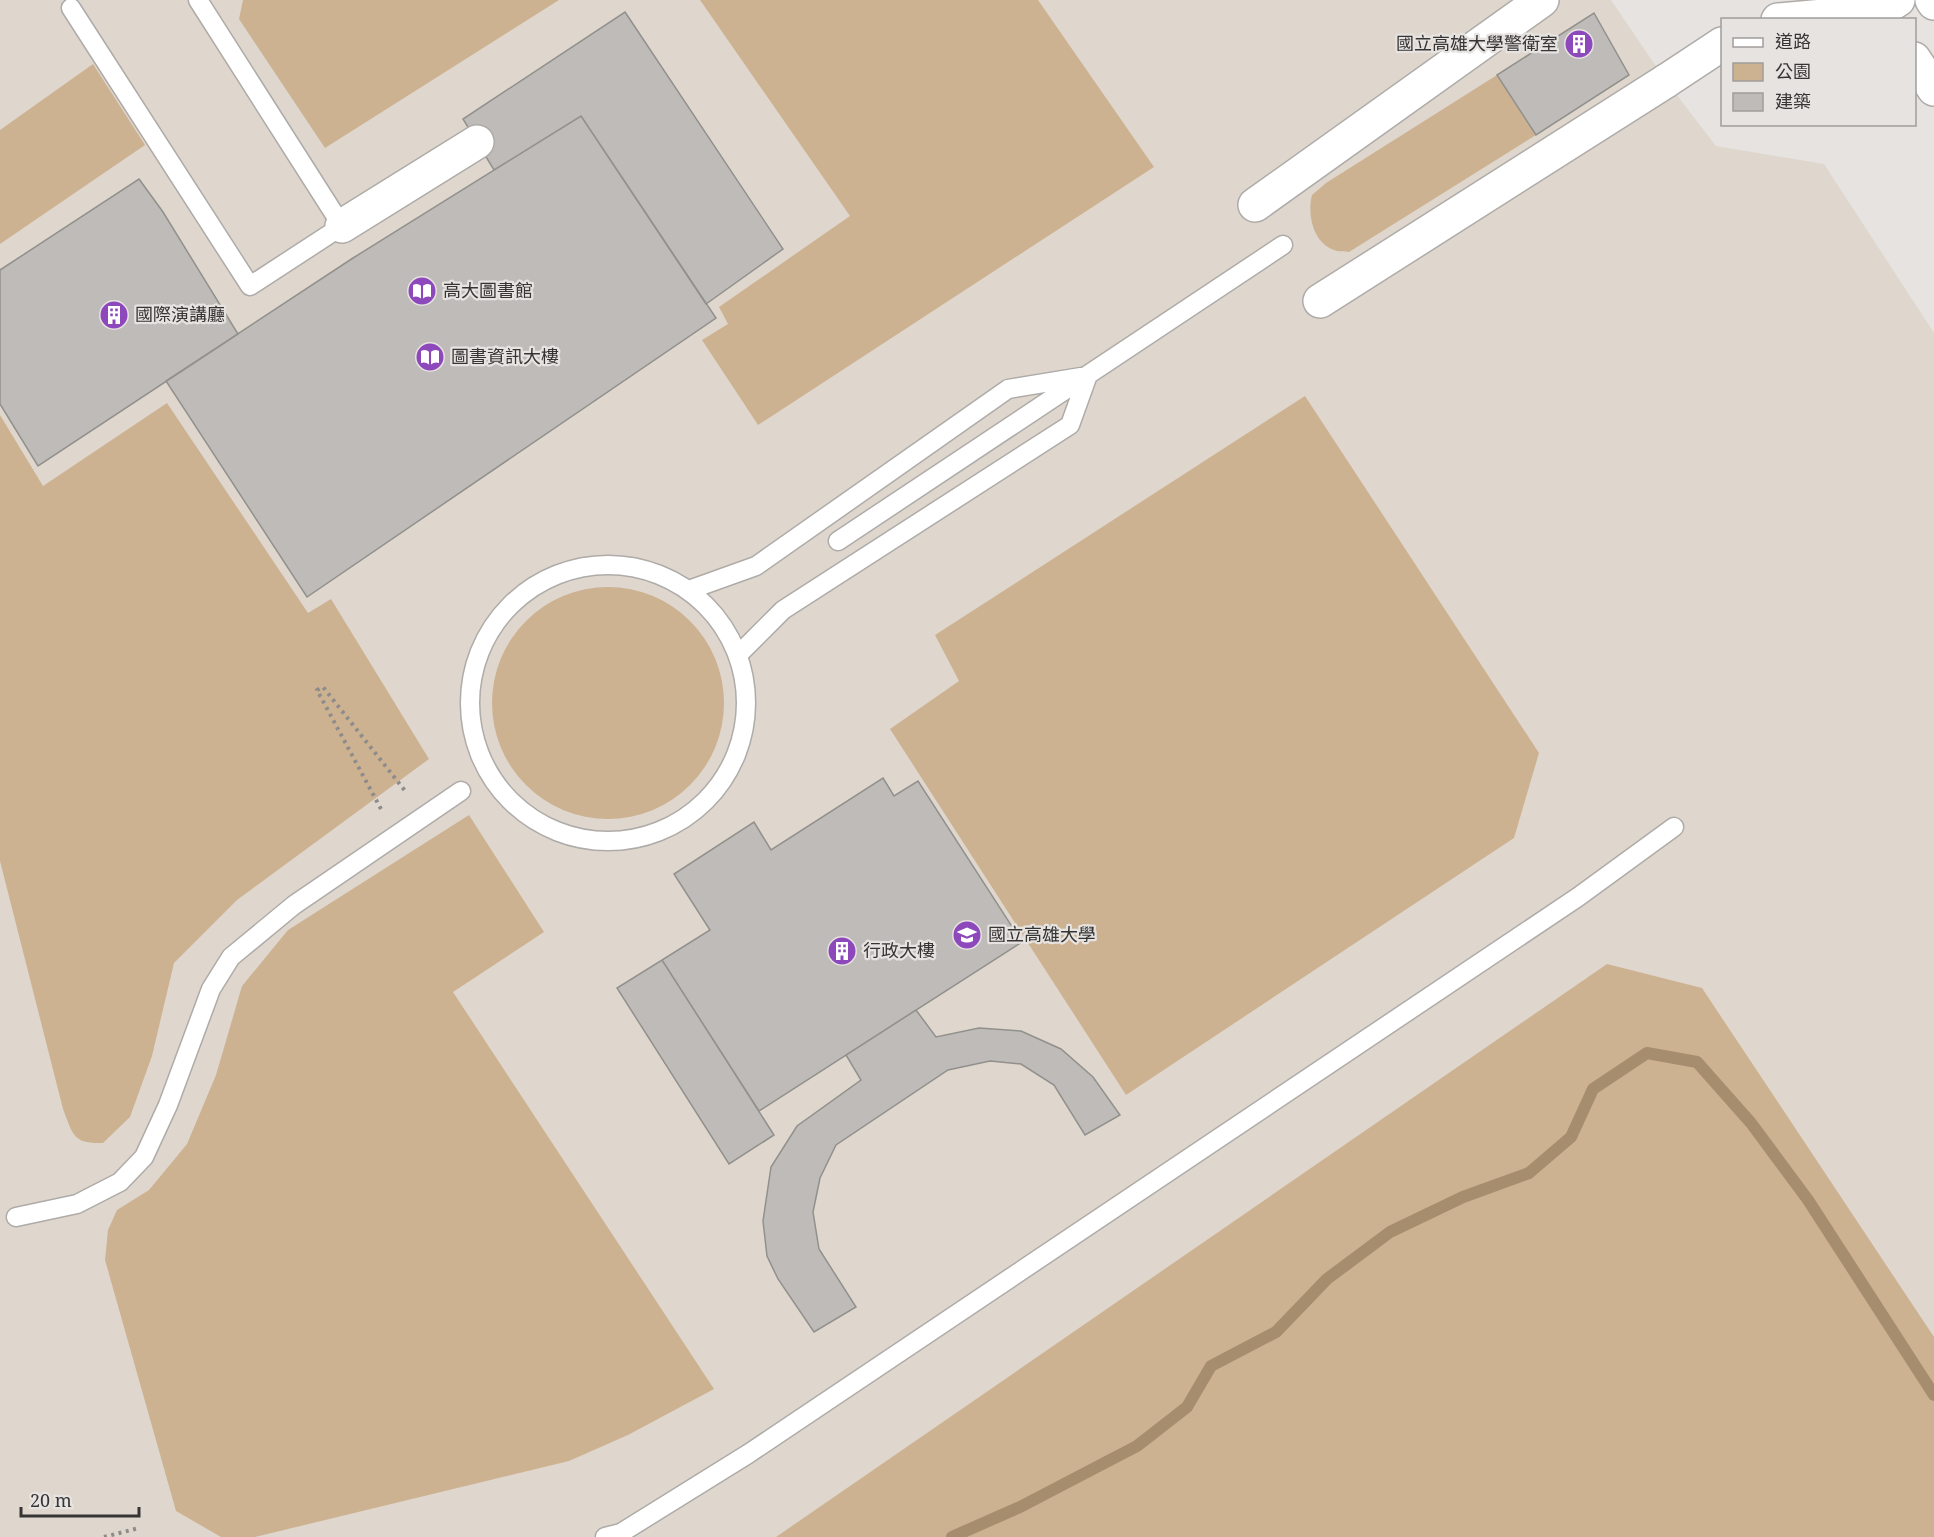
<svg xmlns="http://www.w3.org/2000/svg" width="1934" height="1537" viewBox="0 0 1934 1537" font-family="'Noto Serif','Noto Sans TC',serif">
	<style>
		.built { fill: #dfd7cd }
		.green { fill: #cdb292 }
		.lines { fill: none; stroke-linecap: round; stroke-linejoin: round }
		.stream { stroke: #a68d6d; stroke-width: 12 }
		.building { fill: #bebbb8; stroke: #92908c; stroke-width: 1.5 }
		.lane-casing { stroke: #aeaba8; stroke-width: 21 }
		.street-casing { stroke: #aeaba8; stroke-width: 36 }
		.secondary-casing { stroke: #aeaba8; stroke-width: 36 }
		.path { stroke: #8e8c8a; stroke-width: 4; stroke-dasharray: 3 4.5; stroke-linecap: butt }
		.lane { stroke: #fff; stroke-width: 18 }
		.street { stroke: #fff; stroke-width: 33 }
		.secondary { stroke: #fff; stroke-width: 33 }
		.labels { text-anchor: middle; stroke-width: 4.5; stroke-linejoin: round; paint-order: stroke }
		.poi-label { font-size: 18px; fill: #363534; stroke: #e6e3e0; text-anchor: start }
	</style>
	<rect width="100%" height="100%" fill="#e6e3e0"/>
	<!-- built -->
	<path class="built" d="M0 0H1611L1666 81 1716 146 1824 164 1934 333V1537H0Z"/>
	<!-- green -->
	<path class="green" d="M243 0H559L325 148 239 19Z
		M700 0H1038L1154 167 758 425 702 340 728 324 719 307 850 216Z
		M93 64 145 145 0 244V130Z
		M1497 75 1536 135 1349 252C1345 251 1338 252 1334 250 1313 243 1307 214 1312 195L1326 183Z
		M1305 396 1539 753 1514 838 1126 1095 890 729 959 681 935 635Z
		M167 403 308 613 331 599 429 759 237 900 174 963 152 1056 130 1117 103 1143C73 1144 73 1135 63 1109L0 861V415L43 486Z
		M492 703a116 116 0 1 1 232 0a116 116 0 1 1-232 0Z
		M469 815 544 932 453 992 714 1389 628 1435 569 1461 255 1537H221L176 1511 105 1260 108 1230 117 1210 149 1190 187 1144 216 1075 242 986 288 930Z
		M1607 964 1702 988 1934 1337V1537H776Z"/>
	<g class="lines">
		<!-- stream -->
		<path class="stream" d="M952 1537 1020 1507 1137 1446 1187 1407 1211 1366 1276 1332 1327 1279 1390 1232 1463 1197 1529 1173 1571 1137 1593 1089 1647 1053 1697 1062 1751 1123 1808 1200 1934 1395"/>
	</g>
	<!-- building -->
	<path class="building" d="M625 12 783 249 706 304 581 116 494 170 463 119Z
		M1594 13 1629 75 1536 135 1497 75Z
		M581 116 716 318 307 597 166 381 353 258Z
		M139 179 163 212 238 334 38 466 0 404V270Z
		M883 778 894 796 918 781 1022 942 759 1111 662 960 710 930 674 874 754 822 771 850Z
		M662 960 774 1135 729 1164 617 988Z
		M916 1010 936 1037 979 1028 1021 1031 1061 1049 1093 1077 1120 1115 1085 1135 1054 1085 1021 1064 990 1061 948 1070 836 1145 820 1178 813 1212 819 1249 856 1307 814 1332 778 1279 767 1256 763 1221 771 1167 797 1126 861 1080 846 1055Z"/>
	<g class="lines">
		<!-- lane casing -->
		<g class="lane-casing">
			<path id="lane" d="M71 8 250 286 342 226 198 0
				M838 541 1283 245
				M470 703a138 138 0 1 1 276 0a138 138 0 1 1-276 0Z
				M689 590 756 566 1008 389 1081 377
				M738 655 783 610 1070 425 1088 375
				M16 1217 77 1204 120 1182 144 1157 168 1105 211 989 231 957 294 905 461 791
				M605 1537 621 1533 748 1454 1578 897 1674 827"/>
		</g>
		<!-- street casing -->
		<g class="street-casing">
			<path id="street" d="M1255 205 1542 0
				M342 226 477 142
				M1320 301 1666 81"/>
		</g>
		<!-- secondary casing -->
		<g class="secondary-casing">
			<path id="secondary" d="M1932 0 1934 3
				M1778 20 1880 11 1898 0
				M1914 59 1934 89
				M1666 81 1722 44"/>
		</g>
		<!-- path -->
		<path class="path" d="M381 809 317 690 323 687 406 792 407 791
			M104 1537 139 1528"/>
		<!-- lane -->
		<use href="#lane" class="lane"/>
		<!-- street -->
		<use href="#street" class="street"/>
		<!-- secondary -->
		<use href="#secondary" class="secondary"/>
	</g>
	<!-- icons -->
	<defs>
		<g id="building-disc" transform="scale(1.5)"><circle r="9.5" fill="#8d48bc" stroke="#e6e3e0"/><path d="M-4-6H4V6H1V3H-1V6H-4ZM-2.5-4.3h1.7v1.8h-1.7ZM.8-4.3h1.7v1.8H.8ZM-2.5-1h1.7V.8h-1.7ZM.8-1h1.7V.8H.8Z" fill="#fff"/></g>
		<g id="library-disc" transform="scale(1.5)"><circle r="9.5" fill="#8d48bc" stroke="#e6e3e0"/><path d="M-6-4Q-3-5.5-.7-3.5V5Q-3 3-6 4ZM6-4Q3-5.5 .7-3.5V5Q3 3 6 4Z" fill="#fff"/></g>
		<g id="university-disc" transform="scale(1.5)"><circle r="9.5" fill="#8d48bc" stroke="#e6e3e0"/><path d="M0-5L7-2L0 1L-7-2ZM-4 1L0 2.5L4 1V4Q0 6-4 4Z" fill="#fff"/></g>
	</defs>
	<g fill-rule="evenodd">
		<use href="#building-disc" x="1579" y="44"/>
		<use href="#library-disc" x="422" y="291"/>
		<use href="#building-disc" x="114" y="315"/>
		<use href="#library-disc" x="430" y="357"/>
		<use href="#university-disc" x="967" y="935"/>
		<use href="#building-disc" x="842" y="951"/>
	</g>
	<g class="labels">
		<!-- poi labels -->
		<g class="poi-label">
			<text x="1558" y="50" text-anchor="end">國立高雄大學警衛室</text>
			<text x="443" y="297">高大圖書館</text>
			<text x="135" y="321">國際演講廳</text>
			<text x="451" y="363">圖書資訊大樓</text>
			<text x="988" y="941">國立高雄大學</text>
			<text x="863" y="957">行政大樓</text>
		</g>
	</g>
	<!-- legend -->
	<rect x="1721" y="18" width="195" height="108" fill="#e6e3e0" stroke="#a09d9b" stroke-width="1.5"/>
	<rect x="1733" y="38" width="30" height="9" fill="#ffffff" stroke="#a09d9b" stroke-width="1.5"/>
	<text x="1775" y="48" font-size="18" fill="#363534">道路</text>
	<rect x="1733" y="63" width="30" height="18" fill="#cdb292" stroke="#a09d9b" stroke-width="1.5"/>
	<text x="1775" y="78" font-size="18" fill="#363534">公園</text>
	<rect x="1733" y="93" width="30" height="18" fill="#bebbb8" stroke="#a09d9b" stroke-width="1.5"/>
	<text x="1775" y="108" font-size="18" fill="#363534">建築</text>
	<!-- scale -->
	<path d="M21 1507v9h118v-9" fill="none" stroke="#363534" stroke-width="3"/>
	<text x="30" y="1507" font-size="18" fill="#363534" stroke="#e6e3e0" stroke-width="4.5" paint-order="stroke">20 m</text>
</svg>
